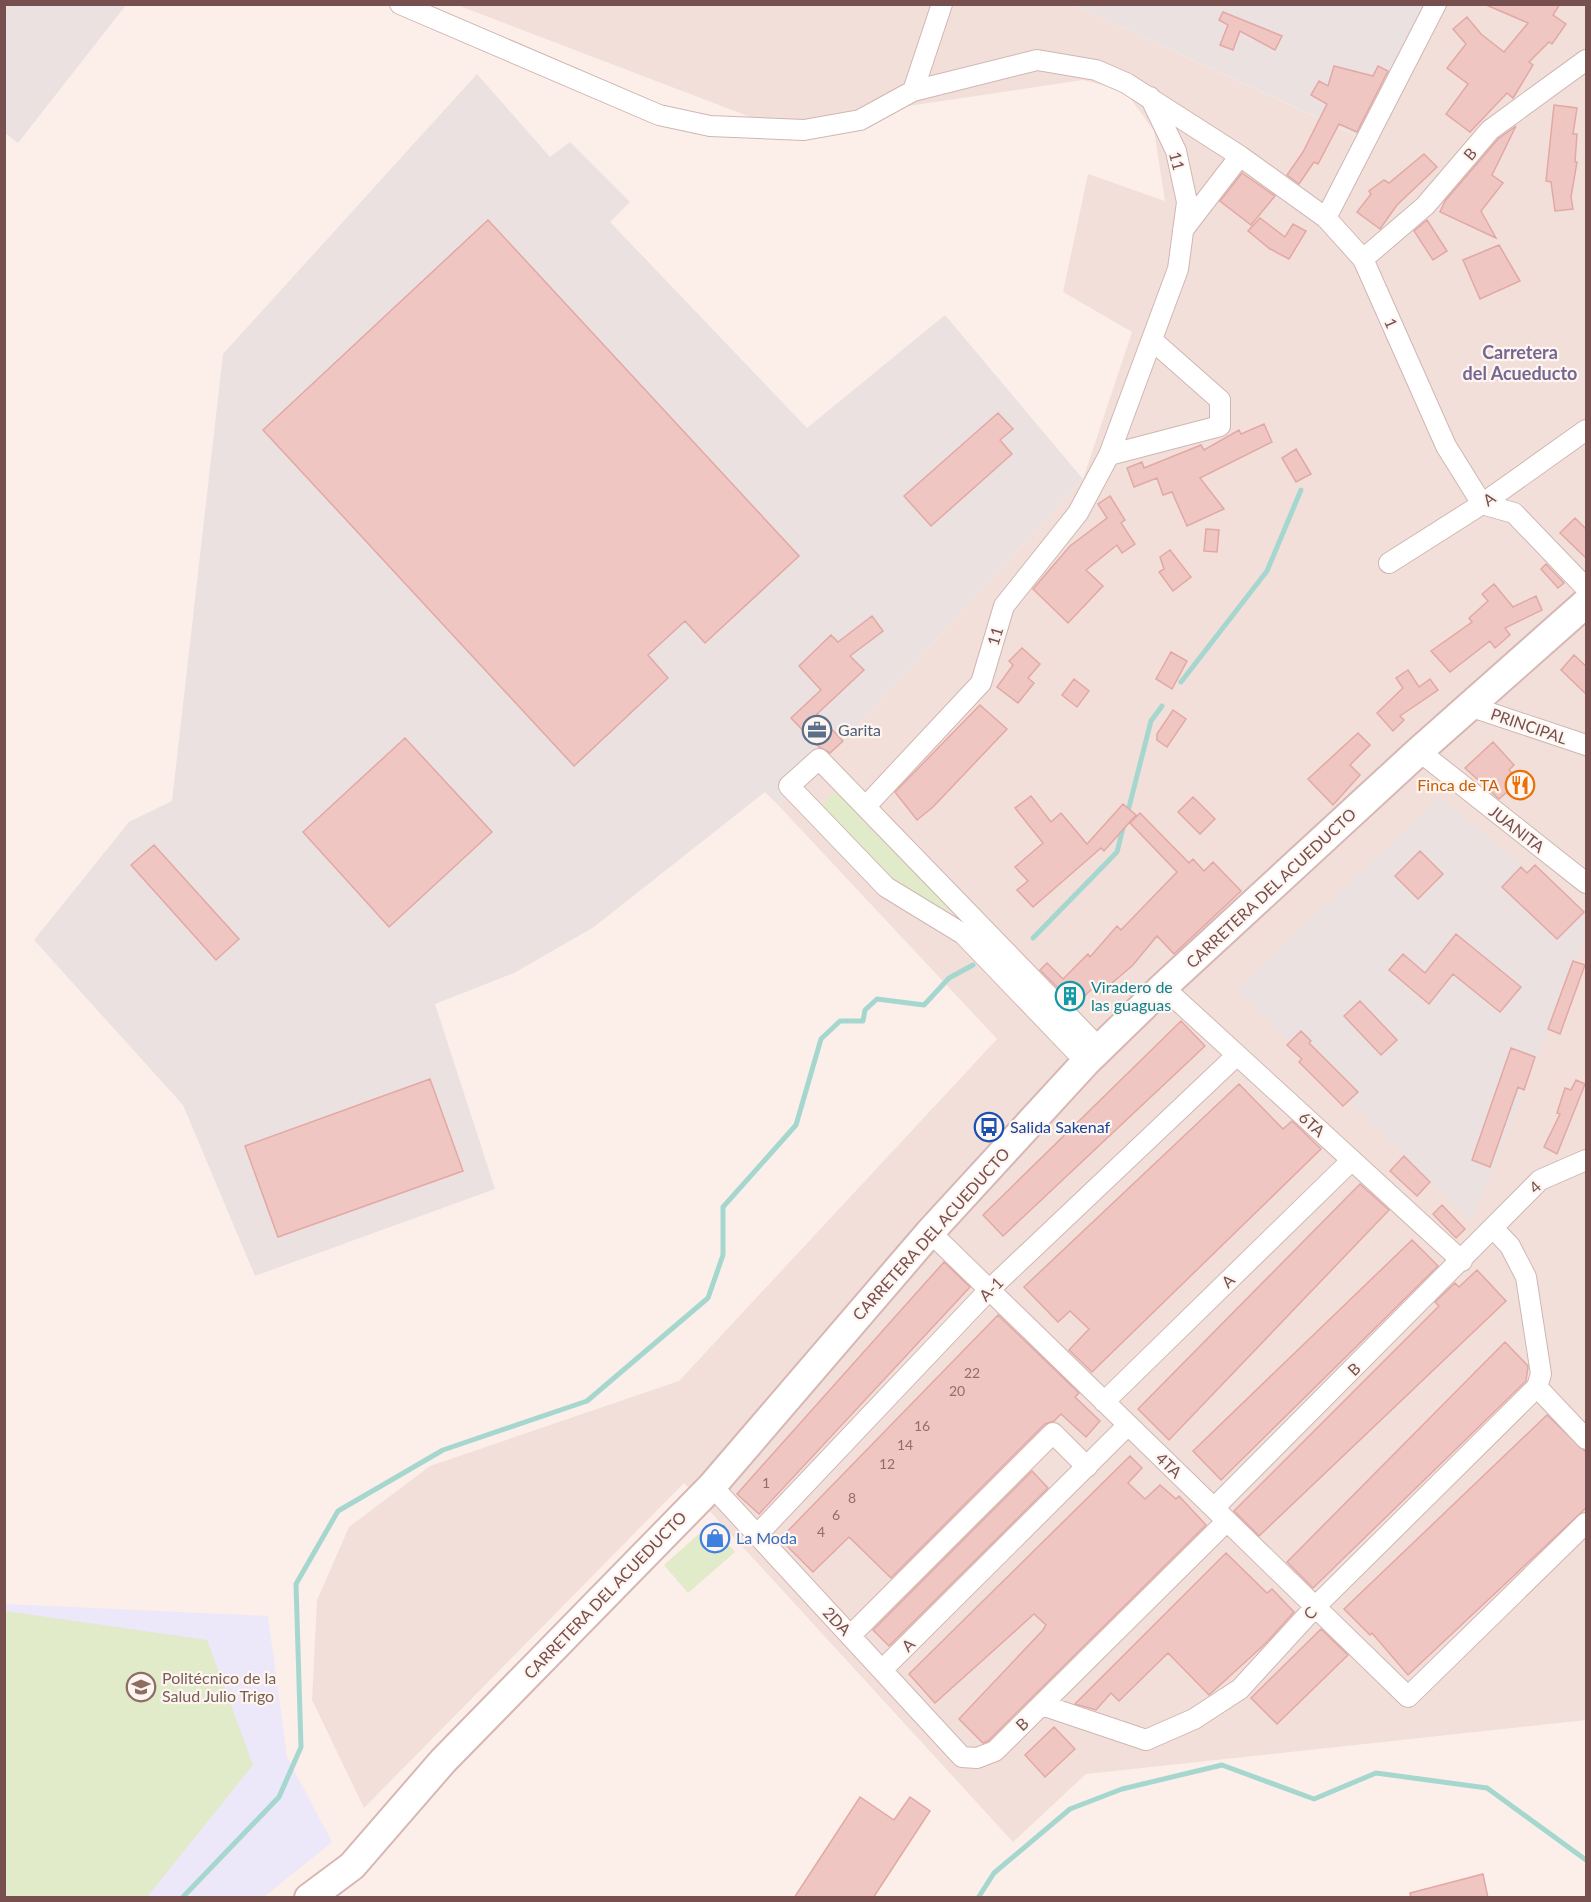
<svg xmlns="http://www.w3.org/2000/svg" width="1591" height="1902" viewBox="0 0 1591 1902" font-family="Lato,sans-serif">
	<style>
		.residential { fill: #f3dfd9 }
		.industrial { fill: #ebe1e0 }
		.education { fill: #ece7f9 }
		.green { fill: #e1eac9 }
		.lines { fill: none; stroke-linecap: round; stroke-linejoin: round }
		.stream { stroke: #a5d7cf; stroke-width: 5 }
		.building { fill: #f0c6c3; stroke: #e2a8a4; stroke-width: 1.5 }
		.street-casing { stroke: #d0b6b2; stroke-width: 22 }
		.secondary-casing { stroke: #d6b7b3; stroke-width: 32 }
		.street { stroke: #fff; stroke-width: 20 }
		.secondary { stroke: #fff; stroke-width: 28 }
		.labels { text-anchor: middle; stroke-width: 4.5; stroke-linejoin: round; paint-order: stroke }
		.number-label { font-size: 14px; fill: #946d6b }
		.street-label { font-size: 16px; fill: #764f4e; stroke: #fef5f1 }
		.service-label { font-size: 16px; fill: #4e5e75; stroke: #fef5f1; text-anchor: start }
		.food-label { font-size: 16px; fill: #c56008; stroke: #fef5f1; text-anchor: end }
		.culture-label { font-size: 16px; fill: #0d838f; stroke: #fef5f1; text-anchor: start }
		.transit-label { font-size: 16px; fill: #164399; stroke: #fef5f1; text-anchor: start }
		.shop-label { font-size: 16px; fill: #366cbe; stroke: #fef5f1; text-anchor: start }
		.education-label { font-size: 16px; fill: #785e54; stroke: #fef5f1; text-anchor: start }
		.neighbourhood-label { font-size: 18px; font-weight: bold; fill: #756692; stroke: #fef5f1 }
	</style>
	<rect width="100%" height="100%" fill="#fcefea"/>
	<!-- residential -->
	<path class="residential" d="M457 5H1074L1361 138 1425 5H1586V1720L1086 1774 1013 1842 684 1483 364 1808 312 1700 317 1600 349 1527 430 1466 679 1381 997 1039 778 805 843 741 1083 479 1132 332 1063 292 1088 174 1165 201 1154 131 1125 91 1083 80 774 126Z"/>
	<!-- industrial -->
	<path class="industrial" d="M4 5H126L18 143 5 133Z
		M1074 5H1425L1362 138Z
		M477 74 550 157 570 142 630 202 610 222 807 428 945 315 1083 479 843 741 778 805 765 792 594 927 514 973 435 1004 495 1189 255 1276 183 1105 34 940 129 822 172 801 223 354Z
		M1440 797 1586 920V936L1471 1222 1237 989Z"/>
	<!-- education -->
	<path class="education" d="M5 1604 268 1616 287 1757 332 1842 264 1897 5 1898Z"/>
	<!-- green -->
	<path class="green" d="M840 787 951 905 949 909 940 911 889 878 821 805Z
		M710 1524 735 1552 688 1593 664 1565Z
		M5 1611 207 1640 253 1765 147 1897H5Z"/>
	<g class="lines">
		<!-- stream -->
		<path class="stream" d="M1181 682 1267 571 1301 490
			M1127 815 1151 721 1162 706
			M1033 938 1117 852 1124 824
			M182 1898 279 1797 301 1747 296 1584 338 1511 443 1450 587 1401 708 1298 723 1255V1207L796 1125 821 1039 840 1021H863L865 1010 877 999 924 1005 949 978 973 965
			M978 1898 994 1873 1070 1809 1122 1789 1222 1765 1314 1799 1376 1773 1487 1788 1586 1860"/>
	</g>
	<!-- building -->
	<path class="building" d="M1484 4H1560L1553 15 1566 24 1552 44 1549 42 1529 62 1533 65 1513 98 1507 93 1470 132 1446 114 1468 84 1447 68 1466 44 1453 29 1467 17 1481 34 1504 52 1528 23Z
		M1223 12 1282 36 1275 50 1240 31 1233 50 1220 45 1228 25 1219 20Z
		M1334 66 1373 76 1378 66 1388 71 1357 132 1339 124 1318 164 1314 162 1299 184 1287 175 1303 152 1327 104 1311 95 1319 81 1328 86Z
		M1554 105 1577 108 1573 134H1577L1575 162H1577L1571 197 1573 209 1555 211 1551 182 1546 181Z
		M1516 126 1492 175 1503 183 1481 211 1496 238 1440 212 1445 201 1498 139Z
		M1424 154 1437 167 1397 205 1380 229 1357 212 1371 194 1369 191 1384 180 1389 183Z
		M1242 173 1275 196 1251 225 1220 201Z
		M1260 218 1285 237 1293 224 1306 231 1289 259 1270 249 1248 231Z
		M488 220 799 556 705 643 685 621 648 655 668 678 574 766 263 430Z
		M1427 220 1447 251 1433 260 1414 231Z
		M1499 245 1520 281 1480 299 1463 260Z
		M998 413 1013 429 1000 440 1012 454 931 526 904 496Z
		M1264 424 1272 442 1200 478 1224 509 1187 526 1172 492 1163 495 1157 478 1134 487 1127 468 1142 462 1144 468 1201 445 1204 450 1239 430 1241 434Z
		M1296 449 1311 474 1296 482 1282 458Z
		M1110 496 1125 520 1121 523 1135 544 1122 553 1117 545 1086 570 1103 586 1068 623 1033 589 1070 546 1107 518 1098 504Z
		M1575 518 1587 530V559L1560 533Z
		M1206 529 1219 530 1217 552 1204 551Z
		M1170 550 1191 577 1173 591 1159 572 1164 569 1160 557Z
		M1546 564 1564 583 1558 588 1541 569Z
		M1494 584 1513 607 1536 596 1542 610 1505 628 1510 635 1495 648 1490 641 1450 672 1431 651 1472 622 1469 618 1488 601 1482 594Z
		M872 616 883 631 850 656 864 670 817 714 843 741 830 753 819 747 791 718 821 690 799 666 831 635 838 642Z
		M1022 648 1040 664 1028 678 1034 683 1018 703 997 687 1013 665 1009 661Z
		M1171 652 1187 661 1172 689 1156 679Z
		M1574 655 1587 667V695L1561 670Z
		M1408 670 1419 687 1430 679 1438 690 1400 716 1404 720 1393 731 1377 713 1403 688 1396 678Z
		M1074 679 1089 691 1077 707 1062 695Z
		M980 705 1007 729 933 807 917 820 895 792Z
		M1173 710 1186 719 1167 747 1157 740V734Z
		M1358 733 1370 745 1350 765 1360 775 1333 805 1308 779Z
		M405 738 492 832 389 927 303 832Z
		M1493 742 1514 765 1509 770 1519 781 1499 799 1465 768Z
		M1031 796 1051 822 1061 813 1087 844 1123 804 1136 815 1104 851 1101 848 1033 907 1017 890 1028 881 1015 867 1043 843 1015 808Z
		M1193 797 1215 819 1200 834 1178 812Z
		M1140 813 1189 863 1193 859 1204 871 1213 862 1241 891 1174 954 1157 936 1133 965 1099 994 1093 988 1075 1005 1040 970 1047 963 1063 979 1088 954 1090 957 1117 926 1121 930 1177 872 1130 823Z
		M154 845 239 939 216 960 131 865Z
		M1420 851 1443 874 1418 899 1395 876Z
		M1535 865 1584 912 1557 939 1502 887 1521 867 1527 873Z
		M1456 934 1521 987 1500 1012 1453 974 1429 1004 1389 970 1403 954 1425 973Z
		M1573 961 1585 965 1560 1034 1548 1029Z
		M1360 1001 1397 1040 1381 1055 1344 1016Z
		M1181 1021 1205 1046 1003 1236 983 1215Z
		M1301 1031 1311 1041 1309 1043 1358 1092 1343 1106 1299 1062 1302 1059 1287 1045Z
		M1511 1048 1535 1057 1524 1090 1518 1087 1490 1167 1472 1160Z
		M430 1079 463 1171 278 1237 245 1146Z
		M1576 1080 1585 1084 1557 1154 1544 1147 1560 1114 1557 1113 1565 1088 1571 1090Z
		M1239 1084 1283 1129 1292 1121 1321 1149 1092 1372 1069 1350 1089 1329 1070 1311 1058 1322 1024 1287Z
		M1404 1156 1430 1182 1417 1196 1390 1171Z
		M1360 1184 1389 1210 1169 1440 1138 1409Z
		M1442 1205 1465 1229 1456 1238 1433 1214Z
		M1412 1240 1438 1266 1221 1480 1193 1451Z
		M944 1262 970 1287 759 1514 737 1494Z
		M1477 1270 1506 1301 1259 1536 1234 1511 1439 1306 1435 1302 1455 1283 1459 1287Z
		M998 1315 1079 1393 1075 1397 1100 1421 1086 1437 1061 1414 1054 1421 1045 1424 891 1578 849 1537 813 1572 780 1539Z
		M1505 1342 1528 1366 1526 1381 1313 1588 1287 1562Z
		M1547 1415 1587 1453 1586 1508 1408 1675 1372 1633 1370 1635 1344 1609Z
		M1130 1456 1142 1468 1128 1483 1145 1499 1160 1485 1176 1499 1179 1496 1206 1525 988 1741 983 1743 959 1719 1043 1630 1046 1625 1034 1614 935 1703 909 1674Z
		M1032 1471 1048 1488 889 1646 873 1630Z
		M1226 1553 1267 1593 1272 1589 1294 1612 1266 1643 1209 1695 1168 1653 1119 1701 1111 1693 1096 1710 1075 1704Z
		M1321 1629 1348 1655 1277 1724 1251 1698Z
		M1054 1727 1075 1749 1045 1777 1025 1755Z
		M860 1797 894 1820 910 1797 930 1811 873 1898H794Z
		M1483 1874 1488 1898H1411L1410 1893Z"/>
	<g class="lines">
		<!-- street casing -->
		<g class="street-casing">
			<path id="street" d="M400 4 659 115 710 126 804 130 860 120 913 91 1037 60 1096 70 1126 83 1240 156 1326 218 1363 259 1446 446 1482 504 1514 513 1586 588
				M913 91 942 4
				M1326 218 1436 4
				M1183 230 1240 156
				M1363 259 1425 206 1490 130 1586 60
				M1109 455 1220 426V400L1152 340
				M1389 563 1482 504 1586 430
				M1472 707 1586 745
				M1419 751 1586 883
				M867 805 981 683 1004 606 1078 513 1109 455 1178 269 1187 202 1176 151 1150 97
				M1163 987 1462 1261
				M1086 1062 963 934 886 887 789 786 819 759 1100 1049
				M1494 1229 1510 1246 1526 1277 1541 1374 1537 1387 1586 1439
				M930 1232 1408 1697 1586 1523
				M1104 1402 1352 1160
				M712 1486 962 1757 977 1758 995 1751 1227 1521
				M1214 1508 1540 1180 1586 1160
				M757 1535 989 1290 1237 1055
				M850 1636 1053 1433 1087 1467
				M882 1670 1128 1425
				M1042 1705 1146 1740 1194 1719 1240 1689 1315 1607 1537 1387"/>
		</g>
		<!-- secondary casing -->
		<g class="secondary-casing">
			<path id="secondary" d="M309 1898 352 1866 443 1761 712 1486 930 1232 1086 1062 1163 987 1419 751 1586 603"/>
		</g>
		<!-- street -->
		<use href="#street" class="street"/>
		<!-- secondary -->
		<use href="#secondary" class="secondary"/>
	</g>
	<!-- icons -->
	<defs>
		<g id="office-ring" transform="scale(1.5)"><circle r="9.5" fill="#fef5f1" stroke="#5c6f8a" stroke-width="1.5"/><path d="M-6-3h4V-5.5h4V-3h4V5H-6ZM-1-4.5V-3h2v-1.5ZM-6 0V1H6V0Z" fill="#5c6f8a"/></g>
		<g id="restaurant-ring" transform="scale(1.5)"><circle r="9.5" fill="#fef5f1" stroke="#e8710a" stroke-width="1.5"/><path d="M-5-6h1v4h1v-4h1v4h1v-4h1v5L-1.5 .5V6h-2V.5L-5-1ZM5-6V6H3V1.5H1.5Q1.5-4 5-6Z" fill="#e8710a"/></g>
		<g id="building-ring" transform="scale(1.5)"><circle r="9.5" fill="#fef5f1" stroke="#0f9aa8" stroke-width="1.5"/><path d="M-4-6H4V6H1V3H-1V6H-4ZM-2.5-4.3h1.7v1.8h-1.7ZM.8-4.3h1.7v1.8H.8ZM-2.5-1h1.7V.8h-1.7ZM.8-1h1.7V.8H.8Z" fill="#0f9aa8"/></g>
		<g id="bus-ring" transform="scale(1.5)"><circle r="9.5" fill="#fef5f1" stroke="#1a4fb4" stroke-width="1.5"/><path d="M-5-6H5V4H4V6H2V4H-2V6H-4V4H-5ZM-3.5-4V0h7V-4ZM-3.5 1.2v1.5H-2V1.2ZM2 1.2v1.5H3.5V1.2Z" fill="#1a4fb4"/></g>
		<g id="shop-ring" transform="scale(1.5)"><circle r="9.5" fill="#fef5f1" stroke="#3f7fe0" stroke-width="1.5"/><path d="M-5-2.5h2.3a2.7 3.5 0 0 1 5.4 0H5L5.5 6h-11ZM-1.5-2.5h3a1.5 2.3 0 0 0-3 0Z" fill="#3f7fe0"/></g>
		<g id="university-ring" transform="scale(1.5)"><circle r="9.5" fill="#fef5f1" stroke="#8d6e63" stroke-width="1.5"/><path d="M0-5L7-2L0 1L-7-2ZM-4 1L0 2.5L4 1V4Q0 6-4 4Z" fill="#8d6e63"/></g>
	</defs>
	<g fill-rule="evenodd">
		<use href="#office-ring" x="817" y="730"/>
		<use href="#restaurant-ring" x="1520" y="785"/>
		<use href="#building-ring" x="1070" y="996"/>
		<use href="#bus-ring" x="989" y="1127"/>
		<use href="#shop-ring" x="715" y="1538"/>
		<use href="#university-ring" x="141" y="1687"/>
	</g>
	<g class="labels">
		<!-- number labels -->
		<g class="number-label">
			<text x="972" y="1378">22</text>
			<text x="957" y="1396">20</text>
			<text x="922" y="1431">16</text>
			<text x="905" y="1450">14</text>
			<text x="887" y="1469">12</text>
			<text x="766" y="1488">1</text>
			<text x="852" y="1503">8</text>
			<text x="836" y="1520">6</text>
			<text x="821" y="1537">4</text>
		</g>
		<!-- street labels -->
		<g class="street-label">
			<text transform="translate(1470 154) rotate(-50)" y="6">B</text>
			<text transform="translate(1177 161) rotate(75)" y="6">11</text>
			<text transform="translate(1391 323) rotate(66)" y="6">1</text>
			<text transform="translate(1489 499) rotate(-35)" y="6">A</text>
			<text transform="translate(995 636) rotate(-73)" y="6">11</text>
			<text transform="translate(1529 726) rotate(19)" y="6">PRINCIPAL</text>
			<text transform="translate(1517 829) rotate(38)" y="6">JUANITA</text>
			<text transform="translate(1271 888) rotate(-43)" y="6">CARRETERA DEL ACUEDUCTO</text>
			<text transform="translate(1312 1124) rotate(42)" y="6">6TA</text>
			<text transform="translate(1535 1187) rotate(-42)" y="6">4</text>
			<text transform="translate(931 1234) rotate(-48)" y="6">CARRETERA DEL ACUEDUCTO</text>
			<text transform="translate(1228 1281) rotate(-44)" y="6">A</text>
			<text transform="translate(991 1289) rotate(-45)" y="6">A-1</text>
			<text transform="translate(1354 1369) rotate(-45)" y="6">B</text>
			<text transform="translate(1169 1465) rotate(44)" y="6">4TA</text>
			<text transform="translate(605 1595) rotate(-46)" y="6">CARRETERA DEL ACUEDUCTO</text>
			<text transform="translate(1310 1613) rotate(-47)" y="6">C</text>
			<text transform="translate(837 1621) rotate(47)" y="6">2DA</text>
			<text transform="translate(908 1645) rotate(-45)" y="6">A</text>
			<text transform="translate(1022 1724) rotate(-44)" y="6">B</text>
		</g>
		<!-- service labels -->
		<g class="service-label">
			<text x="838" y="736">Garita</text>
		</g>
		<!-- food labels -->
		<g class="food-label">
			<text x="1499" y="791">Finca de TA</text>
		</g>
		<!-- culture labels -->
		<g class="culture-label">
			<text x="1091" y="993">Viradero de<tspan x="1091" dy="18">las guaguas</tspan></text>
		</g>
		<!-- transit labels -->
		<g class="transit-label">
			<text x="1010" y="1133">Salida Sakenaf</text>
		</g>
		<!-- shop labels -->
		<g class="shop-label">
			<text x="736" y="1544">La Moda</text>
		</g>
		<!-- education labels -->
		<g class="education-label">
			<text x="162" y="1684">Politécnico de la<tspan x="162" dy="18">Salud Julio Trigo</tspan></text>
		</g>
		<!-- neighbourhood labels -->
		<g class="neighbourhood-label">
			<text x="1520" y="359">Carretera<tspan x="1520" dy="21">del Acueducto</tspan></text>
		</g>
	</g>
	<!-- border -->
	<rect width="1591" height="1902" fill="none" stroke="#764f4e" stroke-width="12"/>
</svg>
